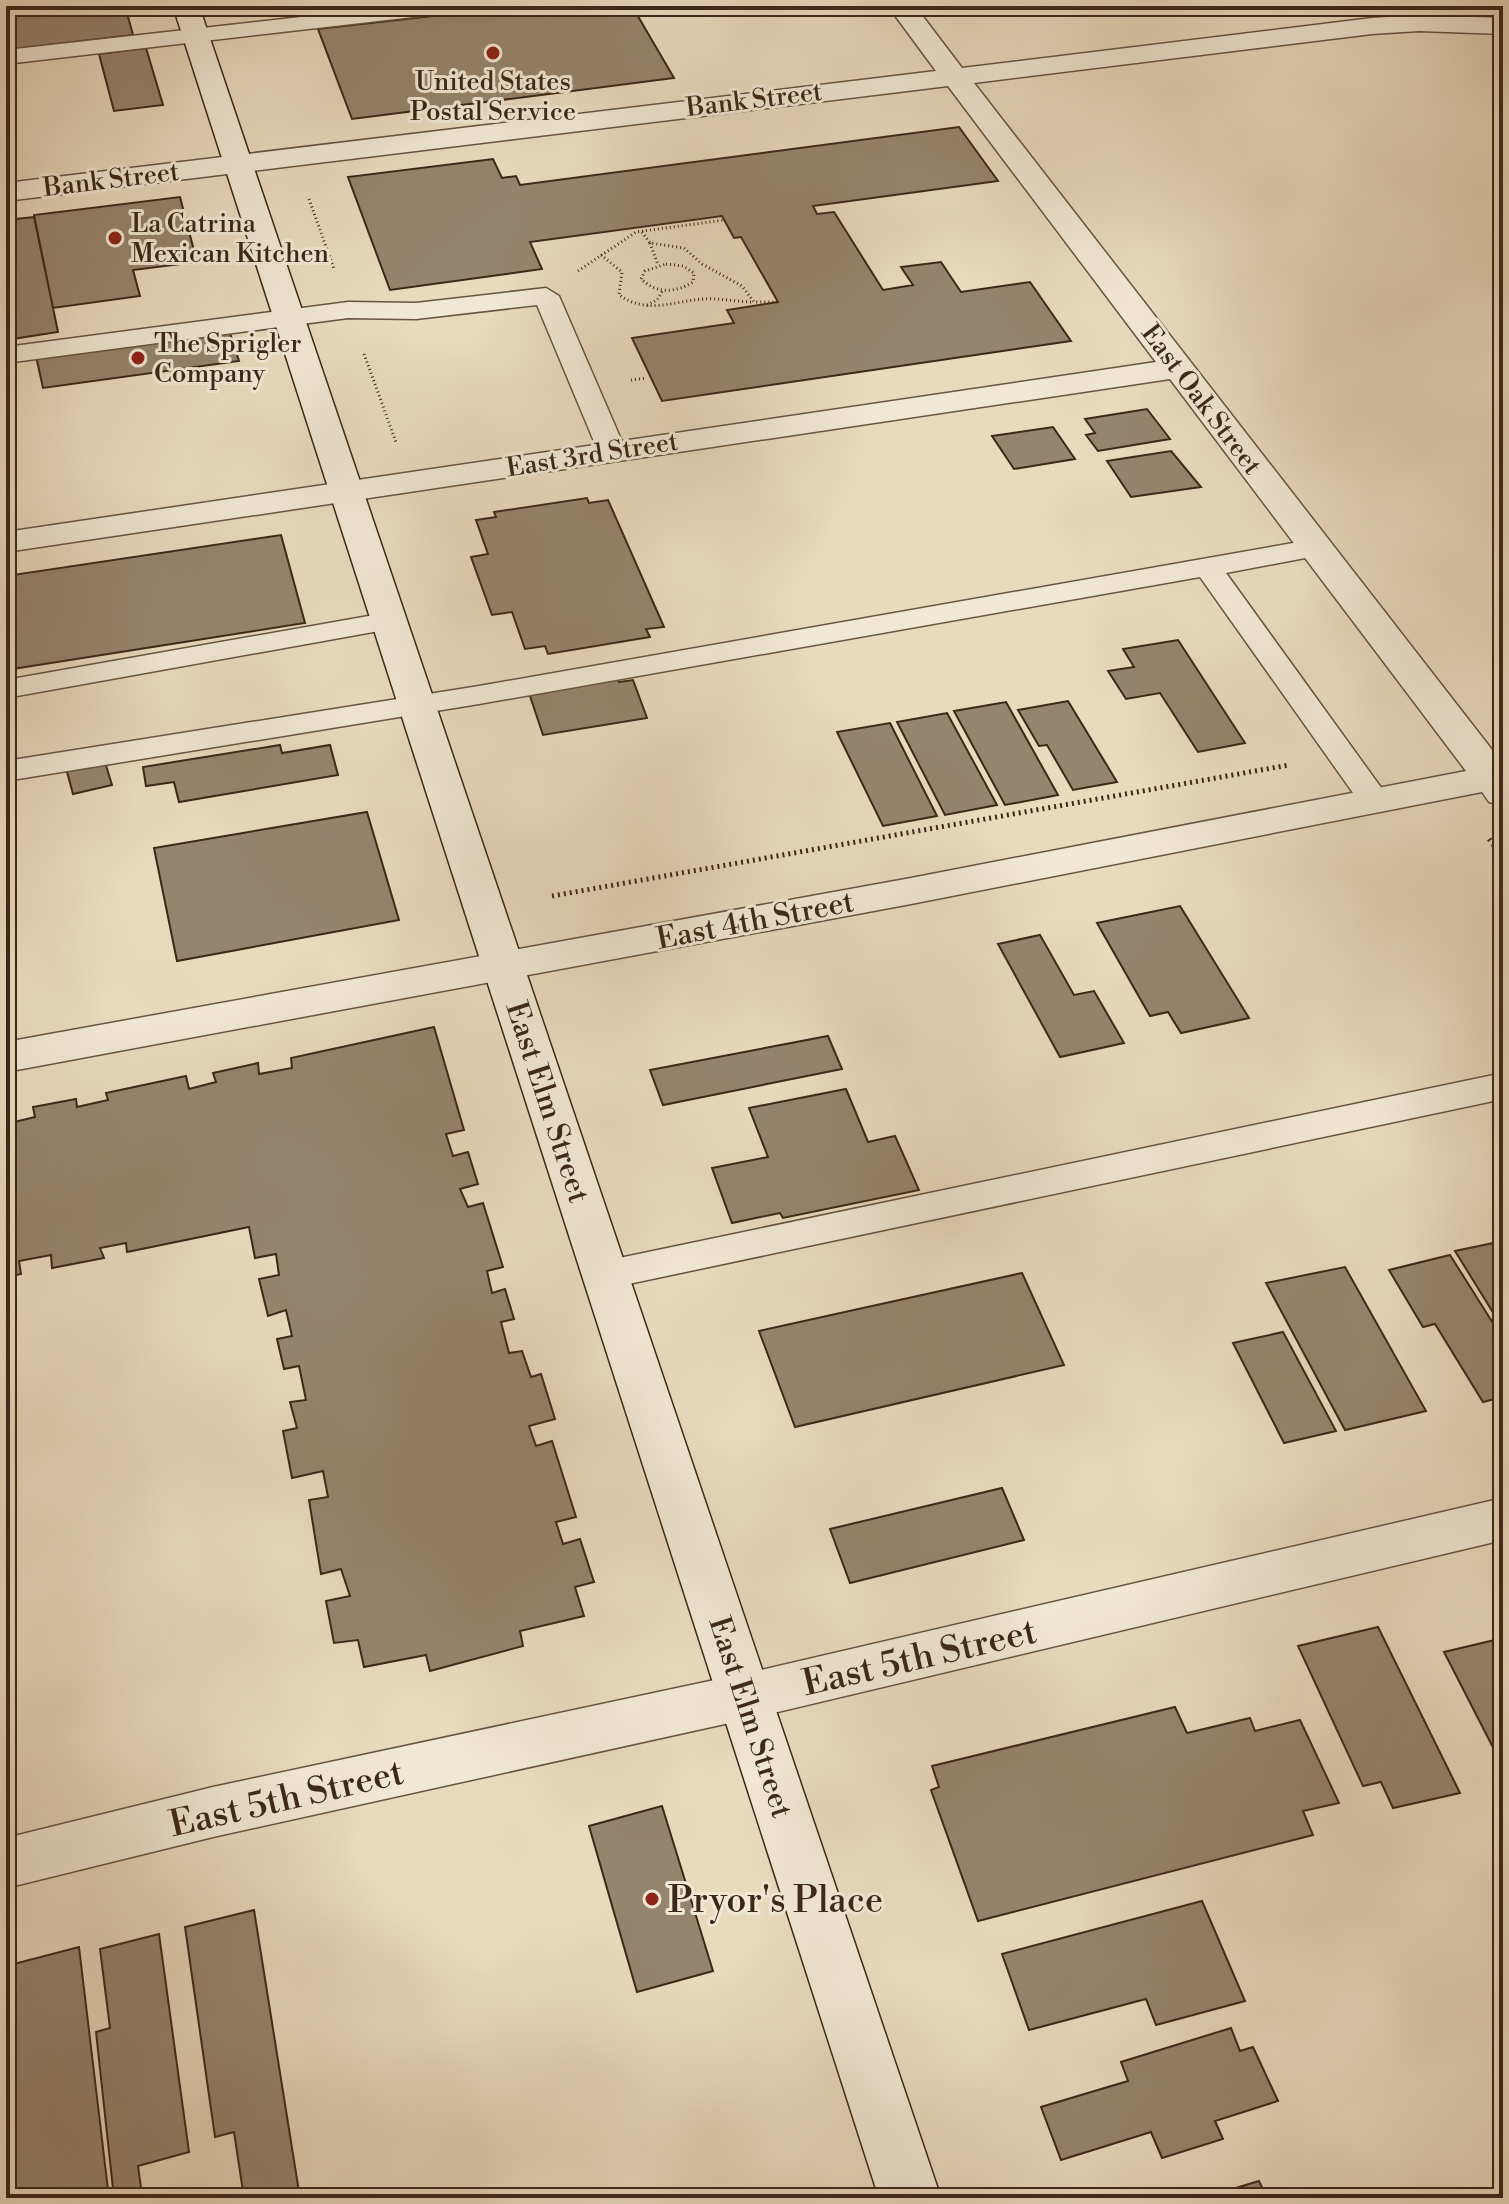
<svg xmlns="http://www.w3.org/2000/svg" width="1509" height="2204" viewBox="0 0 1509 2204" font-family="'Libre Bodoni',serif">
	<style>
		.building { fill: #95846e; stroke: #3c2719; stroke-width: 2 }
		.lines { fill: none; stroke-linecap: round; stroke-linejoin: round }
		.lane-casing { stroke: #675442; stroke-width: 3 }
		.street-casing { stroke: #675442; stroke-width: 3 }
		.secondary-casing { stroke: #3c2719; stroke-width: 3 }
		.path-far1 { stroke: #3c2719; stroke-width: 3; stroke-dasharray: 1 3; stroke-linecap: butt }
		.path { stroke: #3c2719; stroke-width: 5; stroke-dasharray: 2 4; stroke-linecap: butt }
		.lane { fill: #f0e7d4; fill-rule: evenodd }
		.street { fill: #f0e7d4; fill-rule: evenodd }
		.secondary { fill: #f0e7d4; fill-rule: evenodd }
		.poi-dot { fill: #8f2418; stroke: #f0e7d4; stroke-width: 3 }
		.labels { text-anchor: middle; stroke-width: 6; stroke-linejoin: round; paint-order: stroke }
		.far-poi-label { font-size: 26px; fill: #3c2719; stroke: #f0e7d4; text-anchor: start }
		.far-street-label { font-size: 26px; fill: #3c2719; stroke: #f0e7d4 }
		.street-label { font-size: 30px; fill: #3c2719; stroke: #f0e7d4 }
		.near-street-label { font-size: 36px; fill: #3c2719; stroke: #f0e7d4 }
		.near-poi-label { font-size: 36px; fill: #3c2719; stroke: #f0e7d4; text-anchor: start }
	</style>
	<rect width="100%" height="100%" fill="#e8dabd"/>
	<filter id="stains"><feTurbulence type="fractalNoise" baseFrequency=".0025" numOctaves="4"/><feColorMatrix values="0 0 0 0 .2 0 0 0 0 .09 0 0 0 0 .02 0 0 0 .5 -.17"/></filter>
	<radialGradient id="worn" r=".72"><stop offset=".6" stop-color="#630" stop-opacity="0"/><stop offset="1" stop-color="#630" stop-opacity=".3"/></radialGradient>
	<!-- building -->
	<path class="building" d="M6 6H125L133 35 6 50Z
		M314 6H387L317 14Z
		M521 6H632L674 78 352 119 318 29Z
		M146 48 163 105 114 111 99 54Z
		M959 127 998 181 813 206 817 214 834 212 883 290 913 285 901 267 941 262 961 292 1030 282 1071 341 662 401 632 338 734 323 727 310 778 302 741 237 734 238 722 216 530 242 542 269 390 290 348 177 493 159 502 178 516 176 520 185Z
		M180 197 197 262 133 270 140 296 53 308 34 215Z
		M34 217 58 332 6 340V220Z
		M229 330 239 361 43 388 36 356Z
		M6 376H11L15 401 6 402Z
		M1147 409 1170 439 1098 451 1086 435 1095 433 1085 419Z
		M1053 427 1075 459 1014 469 992 436Z
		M1171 451 1201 487 1131 497 1107 461Z
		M587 498 589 503 608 500 664 627 646 629 650 637 548 654 545 646 525 649 512 612 492 615 471 557 488 554 476 520 496 517 494 512Z
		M281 535 305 623 6 670V576Z
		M1178 640 1245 743 1198 752 1160 693 1126 699 1108 671 1134 667 1123 649Z
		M617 678 619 682 633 680 647 718 543 735 529 693Z
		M1068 701 1117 782 1073 790 1047 745 1039 746 1018 710Z
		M1006 702 1058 795 1005 805 954 711Z
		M947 713 997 805 945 815 897 722Z
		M890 723 937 816 883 826 837 732Z
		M280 745 282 753 330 745 338 775 179 802 174 782 146 786 143 767Z
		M105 762 112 785 73 794 66 768Z
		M367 812 399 920 177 961 154 848Z
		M1180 906 1249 1018 1181 1033 1168 1012 1150 1016 1097 923Z
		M1040 935 1074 995 1094 991 1124 1043 1060 1057 998 944Z
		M434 1027 464 1130 446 1134 453 1156 468 1152 478 1184 460 1189 468 1207 483 1203 503 1267 487 1271 492 1293 505 1289 514 1319 501 1322 509 1353 522 1351 531 1377 541 1374 555 1419 529 1426 536 1446 552 1441 576 1517 556 1522 563 1544 580 1539 594 1582 575 1587 584 1616 520 1631 523 1646 430 1671 426 1655 364 1667 358 1640 334 1643 326 1601 350 1596 341 1569 321 1574 309 1500 328 1497 323 1471 292 1478 283 1431 297 1428 290 1402 306 1400 299 1366 284 1369 277 1339 292 1336 286 1310 268 1316 259 1279 279 1275 276 1254 255 1258 249 1227 127 1252 126 1243 100 1248 104 1258 52 1268 51 1255 19 1261 21 1274 6 1277V1124L35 1117 33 1107 76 1099 77 1107 108 1100 106 1093 186 1076 189 1089 216 1082 213 1073 258 1063 259 1074 292 1068 291 1058Z
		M828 1036 842 1069 663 1105 650 1070Z
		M846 1089 868 1142 895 1136 919 1190 783 1218 780 1213 732 1223 712 1168 768 1157 749 1108Z
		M1503 1241V1312L1494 1314 1455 1251Z
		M1450 1255 1503 1339V1397L1483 1402 1435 1324 1423 1327 1389 1270Z
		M1345 1267 1426 1411 1345 1430 1266 1283Z
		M1022 1273 1064 1365 795 1427 759 1331Z
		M1283 1332 1336 1431 1284 1443 1233 1343Z
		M1002 1488 1024 1540 850 1583 830 1529Z
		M1378 1627 1460 1793 1393 1808 1381 1782 1363 1786 1298 1646Z
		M1503 1638V1767L1444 1652Z
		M1175 1707 1187 1733 1250 1718 1255 1731 1300 1720 1339 1803 1303 1811 1313 1835 978 1921 931 1790 939 1787 932 1766Z
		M662 1806 713 1971 637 1992 589 1826Z
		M1202 1901 1245 2001 1156 2025 1146 1999 1029 2030 1002 1954Z
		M254 1910 300 2198H244L234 2132 215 2137 185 1927Z
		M159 1934 189 2152 138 2166 142 2195 114 2198 96 2032 110 2028 100 1949Z
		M79 1947 109 2198H6V1966Z
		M1231 2028 1240 2051 1253 2047 1278 2101 1215 2121 1223 2139 1162 2158 1151 2132 1061 2160 1041 2107 1128 2081 1121 2062Z
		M1259 2181 1267 2198H1203Z"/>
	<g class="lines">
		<!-- lane casing -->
		<g class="lane-casing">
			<path id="lane" d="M399 6H467L456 12 6 64V50Z
				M546 288 559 296 626 451 622 457H602L598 451 537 305 416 319 348 318 6 363V347L348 302 416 303Z
				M1316 539 1326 542 1330 548 1326 554 1226 573 1390 800 1385 807 1374 810 1363 807 1200 577 479 704 6 781V761L479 686Z
				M391 612 401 615 406 621 401 627 6 698V680Z
				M1503 1073V1099L605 1289 591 1285 586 1275 591 1265 605 1261Z"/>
		</g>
		<!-- street casing -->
		<g class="street-casing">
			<path id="street" d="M888 6H915L962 68 1372 18 1419 15 1503 18V34L1419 31 1372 34 974 83 1503 764V805L1489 802 1482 792 911 904 6 1072V1042L911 878 1466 771 1170 379 6 552V532L1156 362 948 86 6 201V183L936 71Z
				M1503 1498V1540L752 1718 213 1837 6 1888V1838L213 1787 752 1672Z"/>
		</g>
		<!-- secondary casing -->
		<g class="secondary-casing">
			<path id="secondary" d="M173 6H199L941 2198H879Z"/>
		</g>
		<!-- path-far1 -->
		<path class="path-far1" d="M309 199 334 269
			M642 232 650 243 684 248 702 264 742 286 754 302H778
			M650 243 658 265
			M601 255 622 272 619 295C648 315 672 301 704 299 720 298 737 302 754 302
			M666 264 683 266 694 273 693 282C675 293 657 294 641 279L645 271Z
			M578 271 636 232 724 220
			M647 305 657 300 663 290
			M364 354 396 442
			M631 380 646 378"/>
		<!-- path -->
		<path class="path" d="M1489 839 1503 857
			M552 896 1289 765"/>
		<!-- lane -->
		<use href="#lane" class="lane"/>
		<!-- street -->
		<use href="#street" class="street"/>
		<!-- secondary -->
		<use href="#secondary" class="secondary"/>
	</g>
	<!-- markers -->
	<g class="poi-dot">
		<circle cx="493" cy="53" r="8"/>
		<circle cx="115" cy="238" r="8"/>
		<circle cx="138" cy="358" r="8"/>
		<circle cx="652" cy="1899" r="8"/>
	</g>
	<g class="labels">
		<!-- far-poi labels -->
		<g class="far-poi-label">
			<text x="493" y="90" text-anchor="middle">United States<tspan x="493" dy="30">Postal Service</tspan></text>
			<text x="131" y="232">La Catrina<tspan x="131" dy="30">Mexican Kitchen</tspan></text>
			<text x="154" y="352">The Sprigler<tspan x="154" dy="30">Company</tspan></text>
		</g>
		<!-- far-street labels -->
		<g class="far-street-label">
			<text transform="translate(754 99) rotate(-7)" y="9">Bank Street</text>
			<text transform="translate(111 179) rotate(-7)" y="9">Bank Street</text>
			<text transform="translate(1202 399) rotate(53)" y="9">East Oak Street</text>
			<text transform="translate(592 454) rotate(-9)" y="9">East 3rd Street</text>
		</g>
		<!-- street labels -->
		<g class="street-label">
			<text transform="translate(755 920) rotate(-11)" y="10">East 4th Street</text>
			<text transform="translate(548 1102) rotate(72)" y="10">East Elm Street</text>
			<text transform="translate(751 1717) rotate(72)" y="10">East Elm Street</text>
		</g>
		<!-- near-street labels -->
		<g class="near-street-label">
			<text transform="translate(919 1656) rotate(-13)" y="13">East 5th Street</text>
			<text transform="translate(286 1797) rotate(-13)" y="13">East 5th Street</text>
		</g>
		<!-- near-poi labels -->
		<g class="near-poi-label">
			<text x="668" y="1912">Pryor's Place</text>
		</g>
	</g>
	<!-- margin -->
	<rect width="1509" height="2204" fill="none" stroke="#e8dabd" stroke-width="32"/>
	<rect x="8" y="8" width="1493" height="2188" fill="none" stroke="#3c2719" stroke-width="4"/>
	<rect x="16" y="16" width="1477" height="2172" fill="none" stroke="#3c2719" stroke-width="2"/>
	<rect width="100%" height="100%" filter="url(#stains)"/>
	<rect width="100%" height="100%" fill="url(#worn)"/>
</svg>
